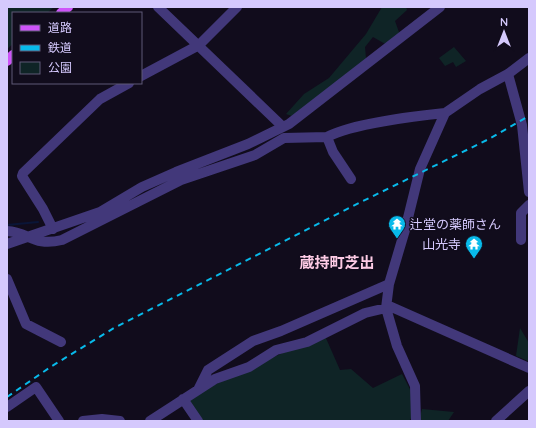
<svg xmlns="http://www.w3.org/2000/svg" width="536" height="428" viewBox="0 0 536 428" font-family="Quicksand,'Noto Sans JP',sans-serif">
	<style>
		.green { fill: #0f2426 }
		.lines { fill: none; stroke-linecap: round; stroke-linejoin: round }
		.stream { stroke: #0a1537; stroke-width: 2 }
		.minor { stroke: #42387a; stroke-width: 10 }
		.major { stroke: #ce54f9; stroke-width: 10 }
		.rail { stroke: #08baea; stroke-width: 2; stroke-dasharray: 6 5; stroke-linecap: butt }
		.labels { text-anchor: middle; stroke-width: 3; stroke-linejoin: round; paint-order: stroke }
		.poi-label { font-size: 13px; fill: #d5c9fd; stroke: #110c1c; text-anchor: start }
		.quarter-label { font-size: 15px; font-weight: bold; fill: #fdcbe5; stroke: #110c1c }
	</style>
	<rect width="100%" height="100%" fill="#110c1c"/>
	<!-- green -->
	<path class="green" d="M7 7H54L47 13H13V44L7 49Z
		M382 7H406L407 10 395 21 400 35 387 45 373 37 365 47 366 58 363 64 292 116 286 114 304 94 329 78 366 34Z
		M454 47 466 61 456 67 453 62 445 66 439 58Z
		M520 328 529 343 528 361 516 356Z
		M325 336 340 370 351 369 373 388 402 374 412 393 413 416 409 421H200L186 398 289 350Z
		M422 409 454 412 448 421H419Z"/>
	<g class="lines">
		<!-- stream -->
		<path class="stream" d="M7 225 38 222"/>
		<!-- minor -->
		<path class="minor" d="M158 7 282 126
			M508 74 522 125 529 192
			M141 76 199 45 237 7
			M327 137 333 152 351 179
			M53 229 43 209 22 176 23 173 100 99 129 83
			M7 231C29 232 33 247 62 240L181 180 255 155 284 138 327 137C351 124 416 116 445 113
			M521 240V213L529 205
			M7 244 100 212 142 187 176 172 248 144 289 124 440 7
			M7 279 26 324 61 342
			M387 305 529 368
			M198 390 208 370 253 341 281 331 389 284
			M183 399 198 421
			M7 407 36 387 59 421
			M83 421 102 419 120 421
			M150 421 215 379 249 367 276 350 307 342 365 313 386 308
			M416 421 415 386 397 346 386 308 389 284 405 230 420 169 445 113 480 89 508 74 529 58
			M496 421 529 391"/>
		<!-- major -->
		<path class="major" d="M61 13 68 7
			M7 61 13 55"/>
		<!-- rail -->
		<path class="rail" d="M7 397 52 366 114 328 359 203 489 139 529 116"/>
	</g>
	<!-- icons -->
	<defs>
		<g id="temple-pin" transform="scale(0.9)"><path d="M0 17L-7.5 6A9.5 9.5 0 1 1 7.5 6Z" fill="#08baea" stroke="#110c1c"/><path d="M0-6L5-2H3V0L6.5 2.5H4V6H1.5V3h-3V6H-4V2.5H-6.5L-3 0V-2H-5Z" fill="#fff"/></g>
	</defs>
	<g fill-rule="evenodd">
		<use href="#temple-pin" x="397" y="224"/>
		<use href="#temple-pin" x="474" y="244"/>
	</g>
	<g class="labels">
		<!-- poi labels -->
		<g class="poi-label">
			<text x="410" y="229">辻堂の薬師さん</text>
			<text x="461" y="249" text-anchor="end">山光寺</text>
		</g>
		<!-- quarter labels -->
		<g class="quarter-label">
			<text x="337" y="268">蔵持町芝出</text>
		</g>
	</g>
	<!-- border -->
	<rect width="536" height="428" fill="none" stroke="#d5c9fd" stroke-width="16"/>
	<!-- legend -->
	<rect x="12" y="12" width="130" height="72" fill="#110c1c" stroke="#5f5876"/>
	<rect x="20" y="25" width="20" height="6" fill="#ce54f9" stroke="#5f5876"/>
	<text x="48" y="32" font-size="12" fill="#d5c9fd">道路</text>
	<rect x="20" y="45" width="20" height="6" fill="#08baea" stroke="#5f5876"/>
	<text x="48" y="52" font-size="12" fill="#d5c9fd">鉄道</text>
	<rect x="20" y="62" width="20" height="12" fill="#0f2426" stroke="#5f5876"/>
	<text x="48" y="72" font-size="12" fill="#d5c9fd">公園</text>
	<!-- north arrow -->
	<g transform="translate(504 32)" stroke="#110c1c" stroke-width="3" paint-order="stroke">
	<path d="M0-3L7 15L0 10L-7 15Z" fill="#d5c9fd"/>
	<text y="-6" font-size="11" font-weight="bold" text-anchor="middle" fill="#d5c9fd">N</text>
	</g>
</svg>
